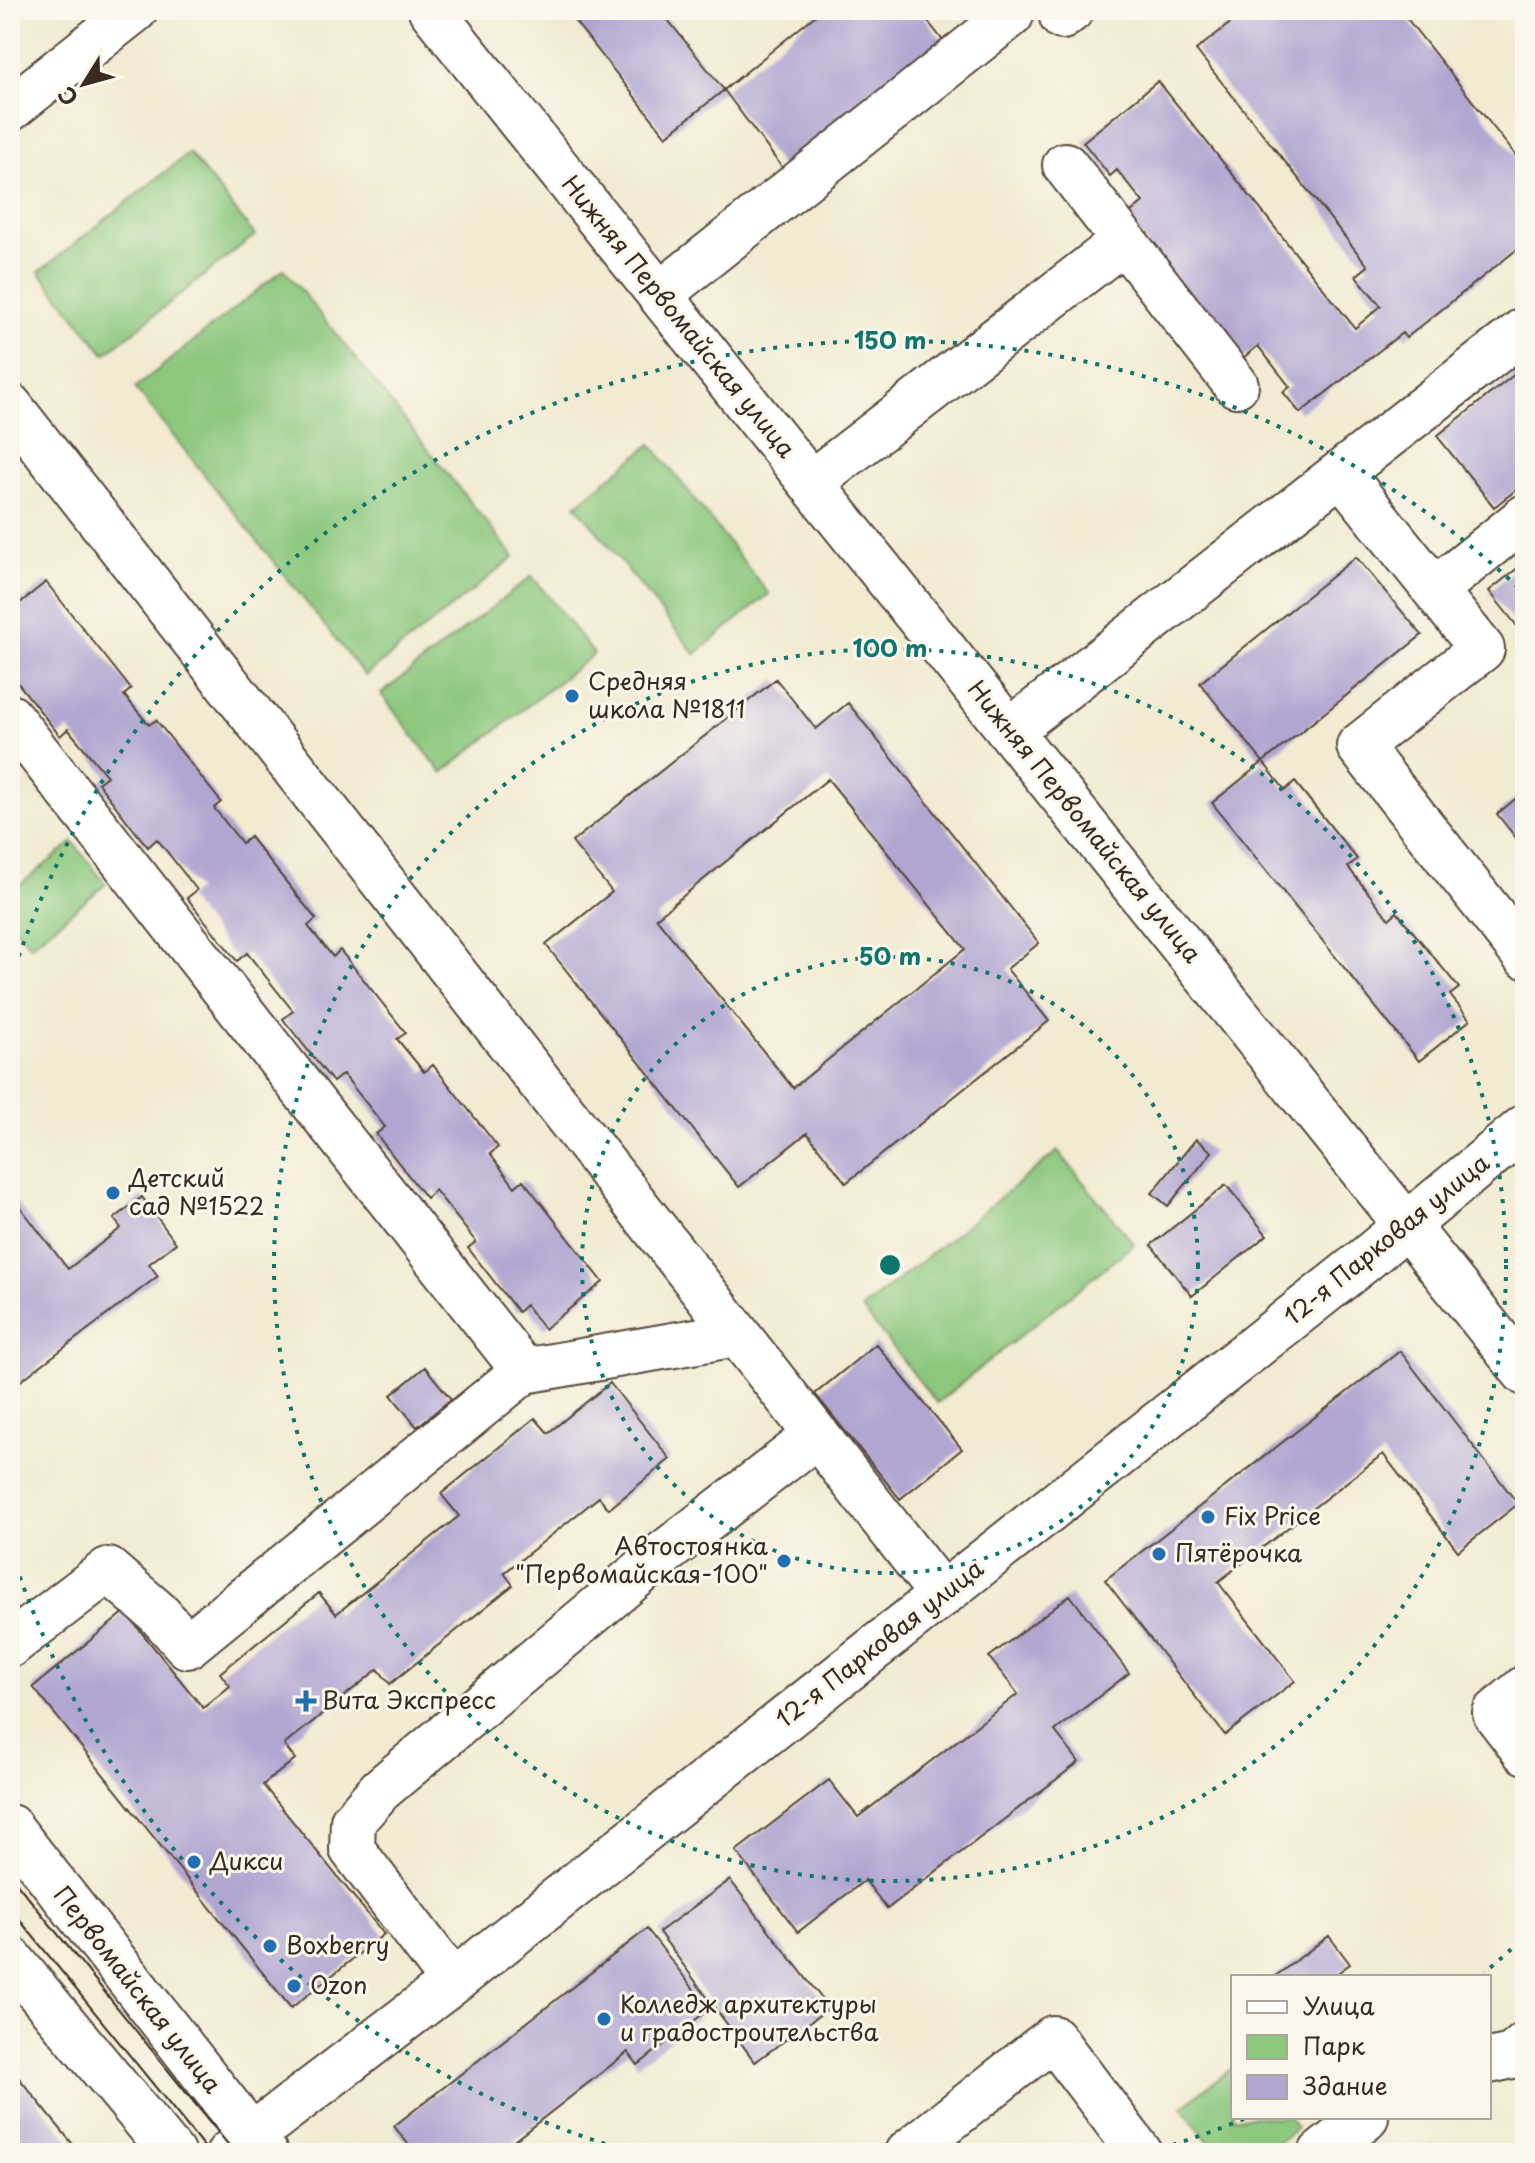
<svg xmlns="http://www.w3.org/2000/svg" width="1535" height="2163" viewBox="0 0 1535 2163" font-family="'Playpen Sans',sans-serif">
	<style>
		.green { fill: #8bc77d; stroke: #63784e; stroke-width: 2 }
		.building { fill: #b1a6d1; fill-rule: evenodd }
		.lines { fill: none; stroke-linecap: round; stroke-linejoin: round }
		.minor-casing { stroke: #564739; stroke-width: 48 }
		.major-casing { stroke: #564739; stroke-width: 48 }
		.minor { stroke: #fff; stroke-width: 44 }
		.major { stroke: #fff; stroke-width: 44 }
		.tram { stroke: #3b2a1e; stroke-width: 2 }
		.ring { fill: none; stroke: #0f766e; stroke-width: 4; stroke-dasharray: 4 8 }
		.poi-dot { fill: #1f6fb2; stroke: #fbf7ec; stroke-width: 3 }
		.labels { text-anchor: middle; stroke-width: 6; stroke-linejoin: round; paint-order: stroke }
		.street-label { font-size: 24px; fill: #3b2a1e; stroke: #fbf7ec }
		.poi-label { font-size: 24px; fill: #3b2a1e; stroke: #fbf7ec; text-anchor: start }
		.centre { fill: #0f766e; stroke: #fbf7ec; stroke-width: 4 }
		.ring-label { font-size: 24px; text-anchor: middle; font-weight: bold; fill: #0f766e; stroke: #fbf7ec; stroke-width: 6; stroke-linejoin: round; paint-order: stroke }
	</style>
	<rect width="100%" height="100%" fill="#fbf7ec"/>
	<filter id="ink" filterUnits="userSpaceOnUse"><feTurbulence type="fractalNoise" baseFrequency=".0125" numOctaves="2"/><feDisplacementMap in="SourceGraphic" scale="16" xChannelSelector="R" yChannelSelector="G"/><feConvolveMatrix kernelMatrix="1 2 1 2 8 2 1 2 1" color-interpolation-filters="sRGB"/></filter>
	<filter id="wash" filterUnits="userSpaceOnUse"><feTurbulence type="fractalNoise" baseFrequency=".006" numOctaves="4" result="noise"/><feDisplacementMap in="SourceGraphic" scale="32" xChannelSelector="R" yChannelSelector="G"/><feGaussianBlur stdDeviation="1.8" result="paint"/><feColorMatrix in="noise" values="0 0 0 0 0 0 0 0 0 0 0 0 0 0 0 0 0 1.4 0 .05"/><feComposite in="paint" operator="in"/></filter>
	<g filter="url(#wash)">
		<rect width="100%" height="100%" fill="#f2ead1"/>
		<!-- green -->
		<path class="green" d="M189 153 255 235 105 354 39 272Z
			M284 269 514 557 365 676 135 388Z
			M651 444 769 594 695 654 576 505Z
			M532 576 594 654 442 773 381 694Z
			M73 842 106 884 30 946 10 921V893Z
			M1058 1151 1134 1244 937 1403 862 1309Z
			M1233 2067V2117H1289L1297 2128 1265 2153H1217L1182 2107Z"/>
		<g id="blocks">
			<!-- building -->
			<path class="building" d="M566 10H660L724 90 666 136Z
				M822 10H919L944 42 784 170 724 90Z
				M1247 10H1400L1525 167V243L1406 338 1402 333 1300 413 1283 392 1290 387 1258 346 1239 361 1125 217 1143 202 1117 170 1110 176 1083 142 1158 81 1355 328 1381 306 1356 276 1368 266 1196 50Z
				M1525 366V483L1494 507 1437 436Z
				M1356 557 1422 635 1263 762 1200 683Z
				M1519 567 1525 574V636L1489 591Z
				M46 582 131 689 124 695 149 725 156 720 221 802 214 808 242 843 250 837 316 919 308 926 333 957 340 950 406 1033 397 1039 424 1072 433 1065 498 1147 490 1154 515 1187 523 1180 603 1282 544 1329 526 1305 518 1312 468 1248 476 1242 435 1190 426 1198 412 1180 376 1134 385 1127 343 1074 333 1082 283 1019 293 1011 247 953 237 961 187 898 197 890 157 839 148 847 134 830 98 783 107 776 68 729 60 736 10 673 18 666 10 655V611Z
				M776 679 816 729 848 703 1039 943 1007 969 1049 1021 846 1183 807 1133 739 1187 546 945 612 892 572 842ZM828 779 965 949 793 1088 656 918Z
				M1263 762 1285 790 1295 782 1357 859 1348 867 1389 919 1397 912 1459 988 1450 995 1470 1020 1419 1061 1212 803Z
				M1525 791V849L1497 814Z
				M1196 1139 1212 1152 1168 1206 1152 1193Z
				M1226 1185 1267 1235 1192 1296 1151 1245Z
				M10 1194 68 1269 121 1228 114 1219 142 1197 176 1243 149 1264 158 1276 10 1389Z
				M876 1344 962 1449 900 1499 815 1394Z
				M1400 1351 1518 1504 1458 1551 1383 1454 1218 1582 1295 1681 1225 1735 1105 1580Z
				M425 1367 451 1399 417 1427 391 1395Z
				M610 1383 670 1459 609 1509 599 1497 504 1573 513 1585 390 1684 378 1669 284 1745 295 1759 263 1785 384 1934 291 2008 33 1687 125 1612 203 1708 230 1686 220 1673 319 1593 336 1614 459 1516 441 1494 535 1418 548 1433Z
				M1070 1595 1129 1673 1055 1731 1079 1762 887 1909 865 1880 798 1932 736 1851 829 1780 858 1817 1018 1694 989 1657Z
				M730 1880 829 2008 755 2062 659 1932Z
				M647 1929 709 2009 638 2065 628 2052 514 2141 524 2153H415L394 2126Z
				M1329 1936 1350 1964 1332 1977H1274Z
				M10 2067 80 2153H10Z
				M1525 2140V2153H1510Z
				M1434 2144 1441 2153H1423Z
				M551 2145 558 2153H540Z"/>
		</g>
	</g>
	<g filter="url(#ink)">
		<use href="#blocks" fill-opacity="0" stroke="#564739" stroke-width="2"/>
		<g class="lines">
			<!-- minor casing -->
			<g class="minor-casing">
				<path id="minor" d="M431 10 1525 1373
					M1062 17 1071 10
					M10 109 135 10
					M1065 165 1124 241
					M660 294 1011 15 1006 10
					M10 406 942 1595
					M1341 473 1482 649 1359 746 1525 956
					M812 482 1124 241 1236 385
					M1436 589 1525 517
					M10 717 524 1371 187 1646 158 1613 108 1570 10 1645
					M1011 730 1525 329
					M524 1371 737 1334
					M1525 1688 1495 1713 1525 1752
					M453 1982 352 1849 353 1821 380 1790 654 1561 817 1435
					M1489 2061 1512 2056 1525 2045
					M229 2153 453 1982 1361 1263 1525 1127
					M907 2153 1053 2038 1140 2153
					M1321 2153 1366 2117"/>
			</g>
			<!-- major casing -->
			<g class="major-casing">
				<path id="major" d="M10 1827 265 2153
					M10 1958 172 2153"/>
			</g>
			<!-- minor -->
			<use href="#minor" class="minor"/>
			<!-- major -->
			<use href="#major" class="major"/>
			<!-- tram -->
			<path class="tram" d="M10 1875 235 2153
				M10 1908 209 2153"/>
		</g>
	</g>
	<!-- distance rings -->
	<g class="ring">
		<circle cx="890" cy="1265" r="308"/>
		<circle cx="890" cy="1265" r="616"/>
		<path d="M1520 1941A924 924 0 0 1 1484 1973M1244 2119A924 924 0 0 1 1152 2151M628 2151A924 924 0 0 1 11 1551M11 979A924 924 0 0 1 1520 589"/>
	</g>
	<!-- markers -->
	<g class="poi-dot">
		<circle cx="572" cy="696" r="8"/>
		<circle cx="113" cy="1193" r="8"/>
		<circle cx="1208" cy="1517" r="8"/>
		<circle cx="1159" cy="1554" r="8"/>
		<circle cx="784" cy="1561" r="8"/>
		<path d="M302 1689h8v8h8v8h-8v8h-8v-8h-8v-8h8z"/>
		<circle cx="194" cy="1862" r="8"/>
		<circle cx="270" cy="1946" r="8"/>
		<circle cx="294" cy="1986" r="8"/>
		<circle cx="604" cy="2019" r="8"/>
	</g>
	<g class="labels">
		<!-- street labels -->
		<g class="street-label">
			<text transform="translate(678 317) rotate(51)" y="8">Нижняя Первомайская улица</text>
			<text transform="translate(1084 822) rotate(51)" y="8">Нижняя Первомайская улица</text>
			<text transform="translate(1387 1240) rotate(-39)" y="8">12-я Парковая улица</text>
			<text transform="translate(880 1644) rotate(-38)" y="8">12-я Парковая улица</text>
			<text transform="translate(137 1990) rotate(52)" y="8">Первомайская улица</text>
		</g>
		<!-- poi labels -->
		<g class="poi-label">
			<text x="588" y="690">Средняя<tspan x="588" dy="28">школа №1811</tspan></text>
			<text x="129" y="1187">Детский<tspan x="129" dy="28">сад №1522</tspan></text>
			<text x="1224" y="1525">Fix Price</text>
			<text x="768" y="1555" text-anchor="end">Автостоянка<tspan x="768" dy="28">"Первомайская-100"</tspan></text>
			<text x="1175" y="1562">Пятёрочка</text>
			<text x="322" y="1709">Вита Экспресс</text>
			<text x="210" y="1870">Дикси</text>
			<text x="286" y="1954">Boxberry</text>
			<text x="310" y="1994">Ozon</text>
			<text x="620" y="2013">Колледж архитектуры<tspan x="620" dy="28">и градостроительства</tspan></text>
		</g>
	</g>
	<circle cx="890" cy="1265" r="12" class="centre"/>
	<g class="ring-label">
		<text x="890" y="349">150 m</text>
		<text x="890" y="657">100 m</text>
		<text x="890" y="965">50 m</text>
	</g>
	<!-- margin -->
	<rect width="1535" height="2163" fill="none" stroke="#fbf7ec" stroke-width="40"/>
	<!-- legend -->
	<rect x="1231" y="1975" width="260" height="144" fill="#fbf7ec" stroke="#aea59a" stroke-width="2"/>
	<rect x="1247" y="2001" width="40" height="12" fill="#ffffff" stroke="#aea59a" stroke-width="2"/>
	<text x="1303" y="2015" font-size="24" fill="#3b2a1e">Улица</text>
	<rect x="1247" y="2035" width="40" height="24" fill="#8bc77d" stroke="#aea59a" stroke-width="2"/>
	<text x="1303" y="2055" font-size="24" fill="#3b2a1e">Парк</text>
	<rect x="1247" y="2075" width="40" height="24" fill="#b1a6d1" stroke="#aea59a" stroke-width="2"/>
	<text x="1303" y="2095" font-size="24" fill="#3b2a1e">Здание</text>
	<!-- north arrow -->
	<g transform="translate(84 84) rotate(233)" stroke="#fbf7ec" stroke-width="6" paint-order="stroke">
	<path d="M0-6L14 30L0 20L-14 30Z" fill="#3b2a1e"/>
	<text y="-12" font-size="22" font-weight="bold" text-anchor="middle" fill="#3b2a1e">С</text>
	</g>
</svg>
